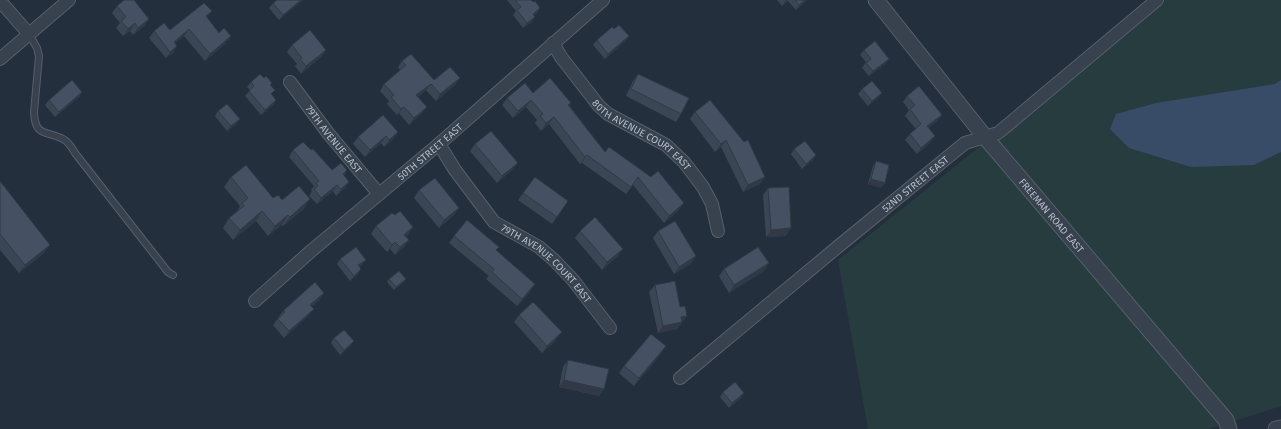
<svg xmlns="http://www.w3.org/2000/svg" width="1281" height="429" viewBox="0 0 1281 429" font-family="'Fira Sans',sans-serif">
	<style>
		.green { fill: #263c3f }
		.water { fill: #394c67 }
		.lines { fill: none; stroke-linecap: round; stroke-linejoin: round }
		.service-casing { stroke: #565f6c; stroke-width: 8 }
		.minor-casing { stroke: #565f6c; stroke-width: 14 }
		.tertiary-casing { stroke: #565f6c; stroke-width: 17 }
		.service { stroke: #38414e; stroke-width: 6 }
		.minor { stroke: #38414e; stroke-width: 12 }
		.tertiary { stroke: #38414e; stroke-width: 15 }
		.wall { fill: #3b4654 }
		.shaded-wall { fill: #303945 }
		.building { fill: #455162; stroke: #303945 }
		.labels { text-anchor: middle; stroke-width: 3.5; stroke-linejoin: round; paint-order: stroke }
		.street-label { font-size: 10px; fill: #b4bcc9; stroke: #1d2633 }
	</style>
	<rect width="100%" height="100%" fill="#242f3e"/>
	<!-- green -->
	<path class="green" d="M1163 0H1281V406L1209 429H868L838 260Z"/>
	<!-- water -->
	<path class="water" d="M1281 80V152L1254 165 1191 167 1129 148 1110 129 1116 114 1156 103 1275 84Z"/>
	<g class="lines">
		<!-- service casing -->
		<g class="service-casing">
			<path id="service" d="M29 34 37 48 39 56 34 112C35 138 47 130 63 139 69 142 72 148 75 153L168 272 173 275"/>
		</g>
		<!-- minor casing -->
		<g class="minor-casing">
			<g id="minor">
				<path d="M0 1 29 34"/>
				<path id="s1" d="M553 43 561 57 599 106 608 114 666 145 684 162 703 187 712 204 718 231"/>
				<path d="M0 59 69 0"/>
				<path id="s2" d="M290 82 328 133 379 194"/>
				<path id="s3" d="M439 144 455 170 494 222 539 247 554 260 573 280 610 328"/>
				<path id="s4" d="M255 301 311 251 439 144 603 0"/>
				<path id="s5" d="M680 378 840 245 965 143 998 133 1157 0"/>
			</g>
		</g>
		<!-- tertiary casing -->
		<g class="tertiary-casing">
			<g id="tertiary">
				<path id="s6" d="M876 0 985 137 1226 420 1229 429"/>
				<path d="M1276 429 1281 428"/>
			</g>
		</g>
		<!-- service -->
		<use href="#service" class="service"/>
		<!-- minor -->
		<use href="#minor" class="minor"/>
		<!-- tertiary -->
		<use href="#tertiary" class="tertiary"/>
	</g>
	<!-- wall -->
	<path class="wall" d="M277 0H303L279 20 269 8 273 3Z
		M507 0H531L540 8 537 13 534 15 532 22 523 28 513 15 516 11Z
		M777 0H807L805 2 796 10 788 1 782 6Z
		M117 6 149 19 144 26 133 35 130 31 123 36 116 28 120 23 112 13Z
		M207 18 226 43 205 61 184 36 175 43 173 53 166 58 149 38 154 31 170 30Z
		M597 40 625 41 605 59 593 45Z
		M292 45 326 50 321 57 301 74 295 66 297 64 287 52Z
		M864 50 889 59 885 64 869 76 862 68 866 62 860 55Z
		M402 61 434 80 460 78 455 85 436 101 426 90 418 97 427 107 422 113 409 125 399 113 397 115 387 104 389 101 380 91 384 84 400 70 398 67Z
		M638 74 681 114 676 122 626 96 633 81Z
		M264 78 271 85 272 95 276 100 273 105 261 115 245 96 250 90 247 87 251 82Z
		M862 89 878 98 868 106 858 94Z
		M82 92 79 97 55 117 45 105 49 100Z
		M533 93 569 105 605 152 679 210 664 223 633 185 626 194 582 163 580 164 549 124 541 131 535 123 537 120 526 107 513 118 502 105 507 98Z
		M907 96 937 121 928 128 935 136 930 143 917 154 905 140 910 134 916 129 905 116 909 110 903 102Z
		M710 100 760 184 743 192 721 147 715 152 690 119 695 112Z
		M218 111 240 119 236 124 227 131 215 116Z
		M398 132 393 139 384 147 381 143 365 157 353 144 358 137Z
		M475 144 512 170 497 183 470 151Z
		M794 149 813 160 802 169 791 154Z
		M293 150 332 170H347L344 175 345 188 336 196 333 191 317 204 309 196 312 191 311 190 314 186 289 157Z
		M876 161 881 188 868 184 873 166Z
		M231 177 273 198 282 200 304 209 283 226 282 225 268 236 256 221 233 240 223 228 229 218 236 213 240 206 224 187Z
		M535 177 568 201 552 224 518 200Z
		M0 181 44 253 19 273 0 250Z
		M768 188 786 236 766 237 763 195Z
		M419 190 454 215 439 228 414 198Z
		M395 215 408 235 406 236 409 240 404 247 395 255 390 249 387 252 371 234 376 226Z
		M580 231 618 256 602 270 575 238Z
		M658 231 691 264 674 274 653 238Z
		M454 236 496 251 530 292 517 306 486 279 489 276 449 243Z
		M340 259 366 260 362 265 359 267 358 274 350 281 337 264Z
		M769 263 764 271 729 293 719 276 724 269Z
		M389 279 404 282 394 290 387 282Z
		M655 285 680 307 687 316 677 329 658 333 649 292Z
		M320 300 312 306 309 315 284 338 273 325 283 311Z
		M519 315 556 340 542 353 514 322Z
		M334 338 354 341 350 346 340 355 331 343Z
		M661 354 634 386 619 373 624 366Z
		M568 360 604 389 599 396 559 387 563 367Z
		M723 392 741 398 729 408 720 397Z"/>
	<!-- shaded-wall -->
	<path class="shaded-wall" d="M301 0H303L279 20 283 15Z
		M786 0H788L782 6 785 1Z
		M805 0H807L805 2 796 10 799 5Z
		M540 8 537 13 529 19 533 14Z
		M212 11 207 18 206 16Z
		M535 17 532 22 523 28 527 23Z
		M149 19 144 26 133 35 138 28Z
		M135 23 130 31 123 36 128 29Z
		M189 29 184 36 169 48 174 42Z
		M231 36 226 43 205 61 210 54Z
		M629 36 625 41 605 59 608 54Z
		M177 46 173 53 166 58 170 52Z
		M326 50 321 57 301 74 306 66Z
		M889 59 885 64 869 76 873 71Z
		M460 78 455 85 436 101 440 94Z
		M431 84 426 90 412 102 416 95Z
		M82 92 79 97 55 117 59 112Z
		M882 93 878 98 868 106 872 101Z
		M276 100 273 105 261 115 265 110Z
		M531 100 526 107 513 118 518 111Z
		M404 107 399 113 397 115 401 109Z
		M427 107 422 113 409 125 414 118Z
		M942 115 937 121 922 133 927 126Z
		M554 117 549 124 541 131 546 123Z
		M240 119 236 124 227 131 231 126Z
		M398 132 393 139 384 147 389 140Z
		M386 136 381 143 365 157 370 150Z
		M935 136 930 143 917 154 921 148Z
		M726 140 721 147 715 152 721 144Z
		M587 155 582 163 580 164 585 157Z
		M816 155 813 160 802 169 806 164Z
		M518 163 512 170 497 183 502 176Z
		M765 177 760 184 743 192 748 185Z
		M871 179 885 183 881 188 868 184Z
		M349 182 345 188 336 196 341 189Z
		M337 185 333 191 317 204 321 198Z
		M310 199 304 209 283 226 290 217Z
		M684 203 679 210 664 223 669 216Z
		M459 208 454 215 439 228 444 220Z
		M262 211 256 221 233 240 240 230Z
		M288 215 282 225 268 236 275 226Z
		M413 227 408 235 399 242 404 235Z
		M791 228 786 236 766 237 771 230Z
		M409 240 404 247 395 255 400 247Z
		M395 242 390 249 387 252 392 245Z
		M50 245 44 253 19 273 25 265Z
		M623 249 618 256 602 270 607 262Z
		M696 256 691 264 674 274 679 267Z
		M366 260 362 265 355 270 358 265Z
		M769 263 764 271 729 293 734 285Z
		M361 269 358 274 350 281 354 276Z
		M406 279 404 282 394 290 396 287Z
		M535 284 530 292 517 306 522 299Z
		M324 293 320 300 306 311 310 305Z
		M314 309 309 315 284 338 289 331Z
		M687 316 677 329 658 333 663 326 681 317Z
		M562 332 556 340 542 353 547 346Z
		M354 341 350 346 340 355 344 350Z
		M666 346 661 354 634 386 639 378Z
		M564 380 604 389 599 396 559 387Z
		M744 393 741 398 729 408 732 403Z"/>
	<!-- building -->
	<path class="building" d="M124 0H134L149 19 138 28 135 23 128 29 121 21 126 17 117 6Z
		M277 0H301L283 15 273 3Z
		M515 0H531L533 2 535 1 540 8 533 14 535 17 527 23 517 10 521 7Z
		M795 0H805L799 5Z
		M204 3 212 11 206 16 219 33 224 28 231 36 210 54 189 29 174 42 177 46 170 52 154 31 164 23 170 30Z
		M619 25 629 36 608 54 597 40 612 27 614 29Z
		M310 30 326 50 306 66 300 59 302 58 292 45Z
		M875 41 889 59 873 71 866 63 871 59 864 50Z
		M411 54 434 80 450 67 460 78 440 94 431 84 416 95 427 107 414 118 404 107 401 109 391 97 394 95 384 84 406 65 402 61Z
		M260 74 264 78 266 76 272 83 270 85 275 90 271 94 276 100 265 110 249 91 254 86 251 82Z
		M638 74 689 98 681 114 631 89Z
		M550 78 571 103 568 105 605 152 609 147 651 177 658 171 684 203 669 216 638 177 631 187 587 155 585 157 554 117 546 123 540 116 543 114 531 100 518 111 507 98 525 83 533 93Z
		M72 80 82 92 59 112 49 100Z
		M872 81 882 93 872 101 862 89Z
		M919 86 942 115 927 126 935 136 921 148 910 134 921 124 910 109 915 105 907 96Z
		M710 100 744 142 748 140 765 177 748 185 726 140 721 144 695 112Z
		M227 104 240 119 231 126 218 111Z
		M383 115 398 132 389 140 386 136 370 150 358 137Z
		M491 131 518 163 502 176 475 144Z
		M805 141 816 155 806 164 794 149Z
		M303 142 311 150 313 149 332 170 341 163 347 170 343 174 349 182 341 189 337 185 321 198 314 189 318 186 316 183 319 181 293 150Z
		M876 161 889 165 885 183 871 179Z
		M246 165 273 198 278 195 282 200 299 186 310 199 290 217 288 215 275 226 262 211 240 230 229 218 244 206 242 203 248 198 231 177Z
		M535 177 568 201 557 217 523 193Z
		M435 178 459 208 444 220 419 190Z
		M0 181 50 245 25 265 0 234Z
		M789 187 791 228 771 230 768 188Z
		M400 211 413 227 404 235 409 240 400 247 395 242 392 245 376 226 392 213 395 215Z
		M595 217 623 249 607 262 580 231Z
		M467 220 499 247 496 250 535 284 522 299 492 272 494 269 454 236Z
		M675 221 696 256 679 267 658 231Z
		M356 247 366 260 358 265 361 269 354 276 340 259Z
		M758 247 769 263 734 285 724 269Z
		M399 271 406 279 396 287 389 279Z
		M675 281 680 307 685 306 687 316 681 317 682 322 663 326 655 285Z
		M315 282 324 293 310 305 314 309 289 331 278 319 285 312 283 311Z
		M533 302 562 332 547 346 519 315Z
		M344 330 354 341 344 350 334 338Z
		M651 334 666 346 639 378 624 366Z
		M568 360 609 369 604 389 564 380Z
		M735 382 744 393 732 403 723 392Z"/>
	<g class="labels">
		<!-- street labels -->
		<g class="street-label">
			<text dy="4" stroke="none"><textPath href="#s1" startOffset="130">80TH AVENUE COURT EAST</textPath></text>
			<text dy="4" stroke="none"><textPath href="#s2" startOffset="72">79TH AVENUE EAST</textPath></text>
			<text dy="4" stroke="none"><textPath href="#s4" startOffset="230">50TH STREET EAST</textPath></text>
			<text dy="4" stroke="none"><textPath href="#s5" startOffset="305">52ND STREET EAST</textPath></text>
			<text dy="4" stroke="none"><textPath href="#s6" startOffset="278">FREEMAN ROAD EAST</textPath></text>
			<text dy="4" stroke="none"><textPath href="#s3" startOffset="163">79TH AVENUE COURT EAST</textPath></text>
		</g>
	</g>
</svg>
